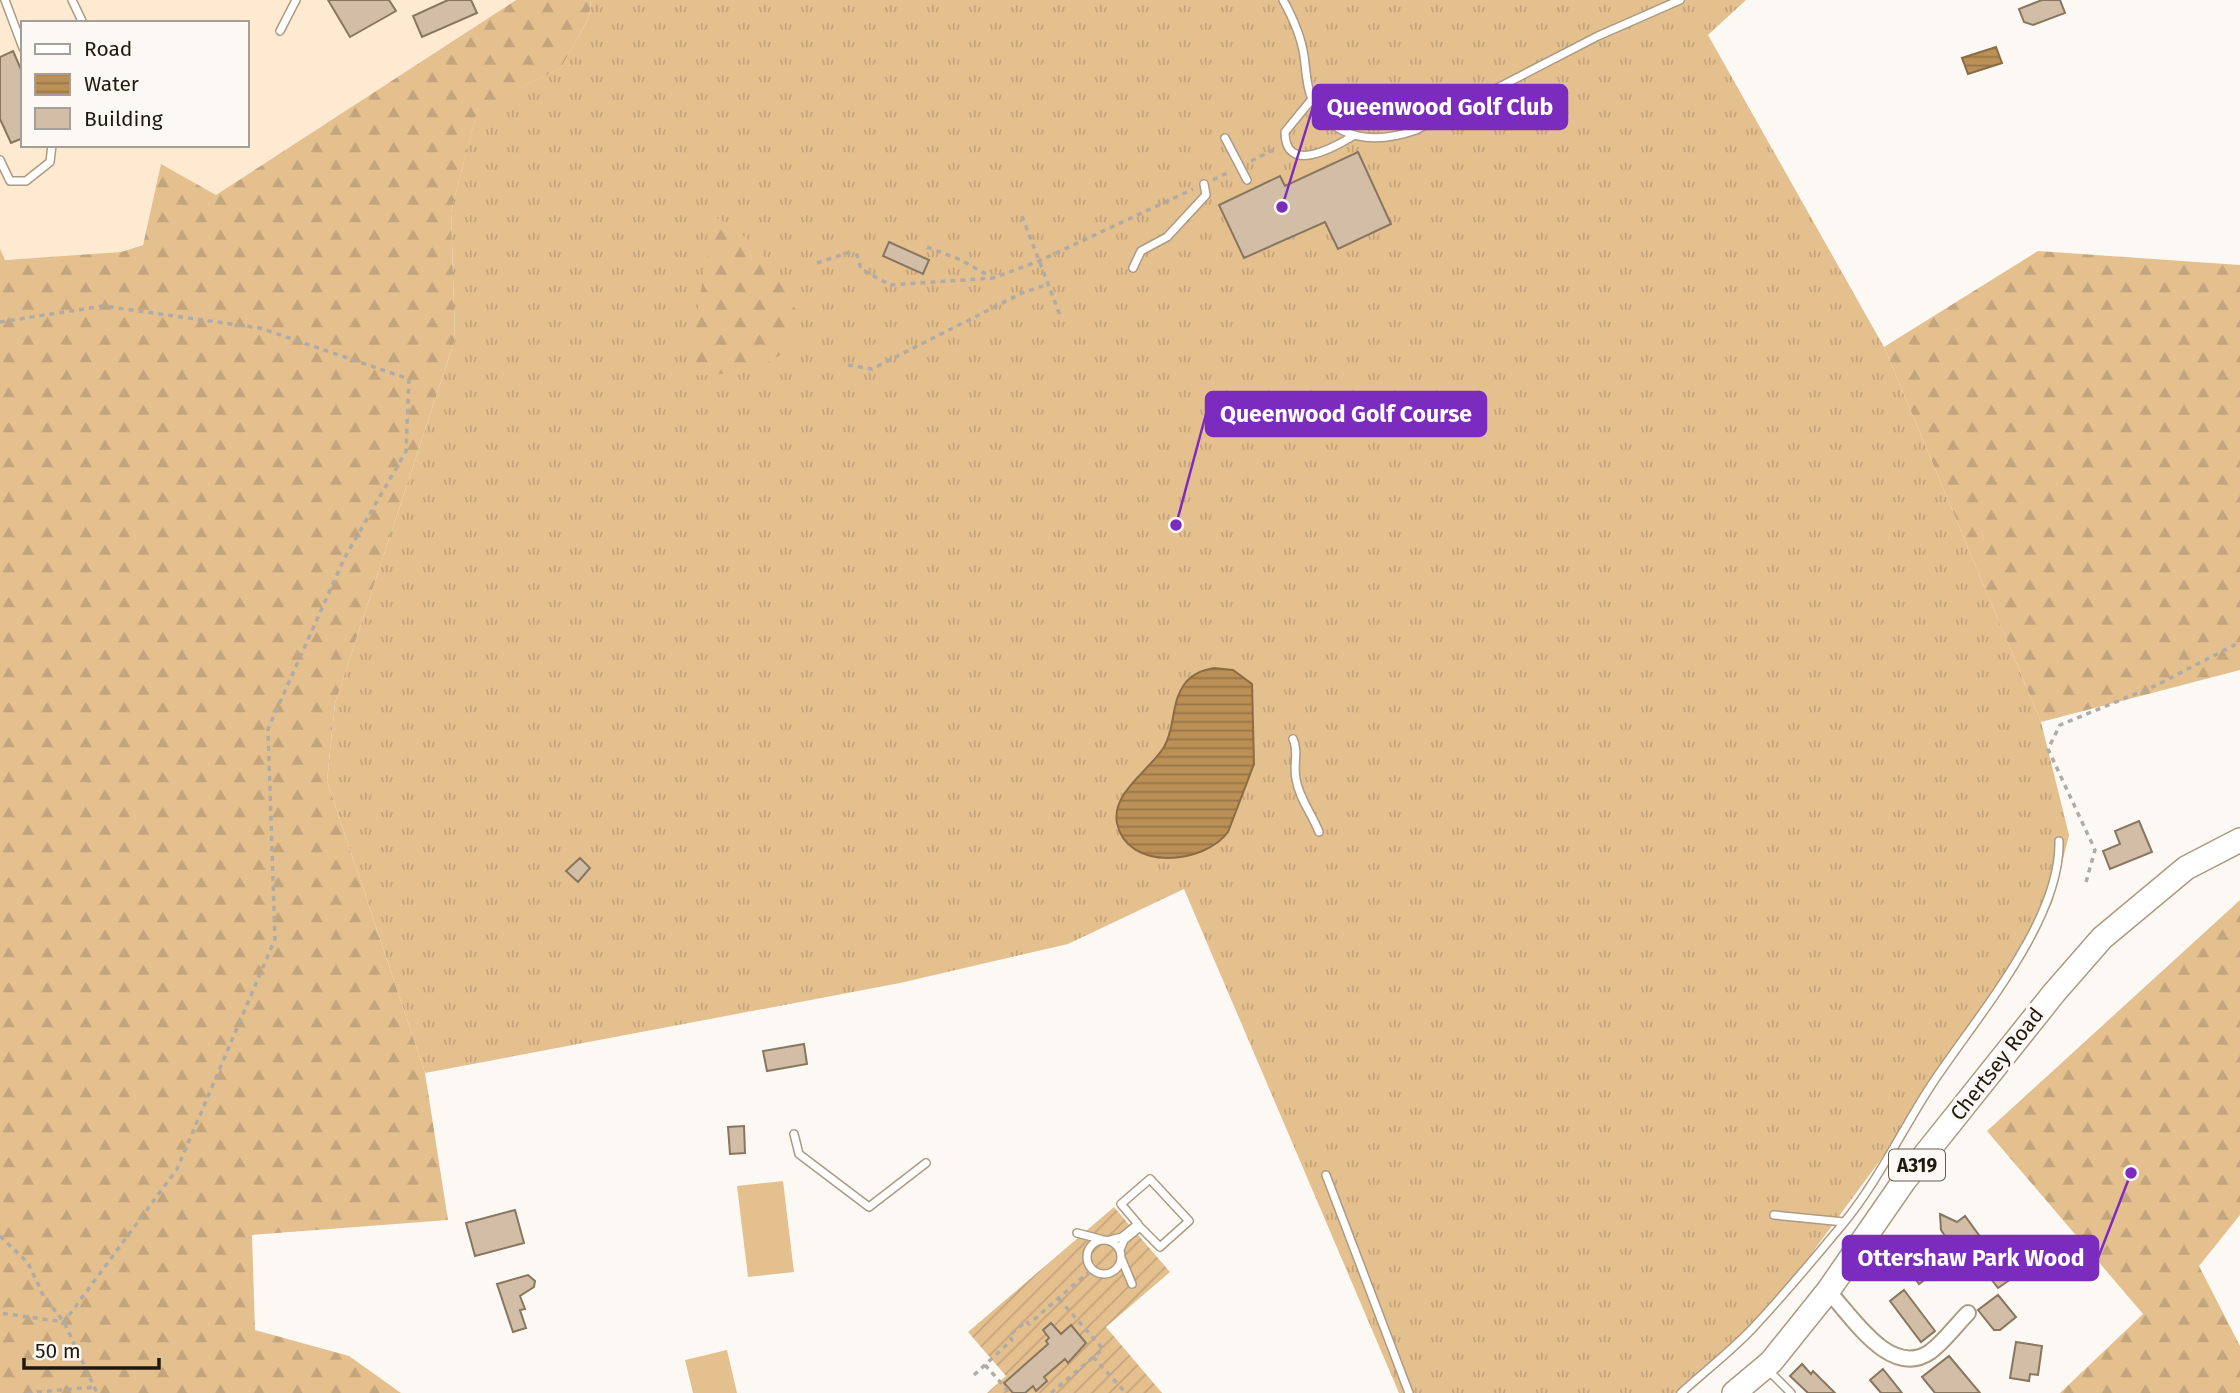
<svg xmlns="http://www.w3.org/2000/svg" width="2240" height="1393" viewBox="0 0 2240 1393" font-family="'Fira Sans',sans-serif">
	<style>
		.built { fill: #feead1; fill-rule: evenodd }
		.grass { fill: url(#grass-tufts) }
		.forest { fill: url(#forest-firs) }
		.garden { fill: url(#garden-furrows) }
		.pitch { fill: #e5c08f }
		.water { fill: url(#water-rules); stroke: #8c6c42; stroke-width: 2 }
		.building { fill: #d2bea6; stroke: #88765f; stroke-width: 2 }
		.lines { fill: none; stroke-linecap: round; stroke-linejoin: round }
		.lane-casing { stroke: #ad9a82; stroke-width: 10 }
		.street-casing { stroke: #ad9a82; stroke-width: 18 }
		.primary-casing { stroke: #ad9a82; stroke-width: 26 }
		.path { stroke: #b0aba5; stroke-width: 3.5; stroke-dasharray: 5 5; stroke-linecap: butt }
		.lane { stroke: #fff; stroke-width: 7 }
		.street { stroke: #fff; stroke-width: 14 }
		.primary { stroke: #fff; stroke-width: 23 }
		.labels { text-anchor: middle; stroke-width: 7; stroke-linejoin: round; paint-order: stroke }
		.shield { fill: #fcf8f3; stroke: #625c54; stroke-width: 2 }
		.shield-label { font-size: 19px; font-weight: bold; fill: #201910 }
		.street-label { font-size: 21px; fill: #201910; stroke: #fcf8f3 }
		.leader { fill: none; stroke: #7b2cbf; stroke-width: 2.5 }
		.callout-dot { fill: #7b2cbf; stroke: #fcf8f3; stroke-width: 2.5 }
		.callout { fill: #7b2cbf; stroke: #7b2cbf; stroke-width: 2.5 }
		.callout-label { font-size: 23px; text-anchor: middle; font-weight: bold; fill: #fff }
	</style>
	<defs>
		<pattern id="grass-tufts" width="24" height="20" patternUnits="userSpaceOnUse" patternTransform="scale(1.75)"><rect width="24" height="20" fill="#e5c08f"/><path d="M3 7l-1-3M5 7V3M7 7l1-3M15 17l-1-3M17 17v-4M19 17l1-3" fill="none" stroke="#c4a47a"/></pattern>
		<pattern id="forest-firs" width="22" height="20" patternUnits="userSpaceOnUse" patternTransform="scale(1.75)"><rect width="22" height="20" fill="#e5c08f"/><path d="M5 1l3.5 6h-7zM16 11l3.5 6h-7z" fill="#c4a47a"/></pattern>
		<pattern id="garden-furrows" width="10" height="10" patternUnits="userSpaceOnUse" patternTransform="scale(1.75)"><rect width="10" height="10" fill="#e5c08f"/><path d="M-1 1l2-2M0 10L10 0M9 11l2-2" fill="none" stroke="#c4a47a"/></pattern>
		<pattern id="water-rules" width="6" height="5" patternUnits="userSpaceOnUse" patternTransform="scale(1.75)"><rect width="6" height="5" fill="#ba9057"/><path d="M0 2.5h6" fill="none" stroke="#977547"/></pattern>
	</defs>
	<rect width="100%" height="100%" fill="#fcf8f3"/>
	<!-- built -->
	<path class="built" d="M0 0H516L216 195 161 165 143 244 121 252 5 260 0 249ZM23 23H247V145H23Z"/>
	<!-- grass -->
	<path class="grass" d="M591 0H1746L1708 35 1884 347 2041 722 2069 835 2052 903 1962 1049 1759 1325 1685 1393H1399L1184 889 1068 944 900 983 425 1073 327 781 335 703 455 339 451 212 478 107 561 68 589 17Z"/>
	<!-- forest -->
	<path class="forest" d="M516 0H591L589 17 561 68 478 108 451 212 455 339 335 703 327 781 425 1073 448 1220 252 1235 255 1330 349 1356 401 1393H0V249L5 260 121 252 143 245 161 164 216 195Z
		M714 216C763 244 778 271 801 321L789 350 750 372 686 376Z
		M2038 251 2240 265V670L2041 722 1884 347Z
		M2240 900V1215L2199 1266 2240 1346V1393H2060L2143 1314 1987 1131Z"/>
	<!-- garden -->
	<path class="garden" d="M1114 1207 1170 1272 1106 1327 1162 1393H987L1006 1376 968 1332Z"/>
	<!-- pitch -->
	<path class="pitch" d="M783 1181 794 1272 748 1277 737 1186Z
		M727 1350 737 1393H693L685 1360Z"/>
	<!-- water -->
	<path class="water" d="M1996 47 2002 63 1968 74 1962 58Z
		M1214 668 1233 670 1252 684 1254 764 1228 832C1205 864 1127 872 1117 823 1111 793 1150 770 1164 747 1176 727 1170 702 1186 682 1194 673 1203 670 1214 668Z"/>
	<!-- building -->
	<path class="building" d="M328 0H389L396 11 350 37Z
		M448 0H471L477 13 422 37 413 16Z
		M2042 0H2060L2065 13 2033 25 2024 22 2019 9Z
		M13 51 23 74V138L11 143 0 119V57Z
		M1358 152 1391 224 1338 249 1325 222 1244 258 1219 205 1280 176 1285 186Z
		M889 242 929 260 923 274 883 256Z
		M2139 821 2152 852 2110 869 2103 851 2120 844 2115 831Z
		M580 858 590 868 578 882 566 871Z
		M804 1044 807 1064 767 1071 763 1051Z
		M744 1126 745 1153 730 1154 728 1127Z
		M515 1210 524 1243 475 1256 466 1223Z
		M1940 1214 1957 1222 1965 1216 2011 1279 1998 1288 1967 1248 1919 1284 1905 1265 1945 1236 1941 1230Z
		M528 1275 535 1281 534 1287 520 1296 525 1309 520 1310 526 1328 513 1332 497 1284Z
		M1904 1290 1935 1331 1921 1342 1890 1301Z
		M1998 1295 2016 1317 2000 1330H1994L1978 1310Z
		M1051 1323 1061 1334 1071 1325 1086 1343 1068 1363 1065 1359 1044 1377 1047 1381 1036 1391 1033 1386 1025 1393H1013L1004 1383 1048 1344 1046 1341 1049 1338 1043 1330Z
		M2016 1342 2042 1346 2038 1375 2030 1374 2029 1381 2010 1378Z
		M1949 1356 1980 1393H1935L1922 1377Z
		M1802 1364 1811 1374 1813 1371 1835 1393H1808L1790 1376Z
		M1883 1369 1902 1393H1881L1870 1380Z"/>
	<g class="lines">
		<!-- lane casing -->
		<g class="lane-casing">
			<path id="lane" d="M5 0 23 48
				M72 0 83 23
				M1283 0C1293 18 1301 35 1304 56 1306 69 1306 86 1312 99 1335 142 1376 144 1416 130L1598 36 1680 0
				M280 31 296 0
				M1312 99 1285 132C1285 175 1333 148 1353 136
				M1225 138 1247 180
				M0 160 10 181H26L50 162 52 145
				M1133 268 1141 251 1167 237 1206 195 1204 184
				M1293 739C1299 751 1293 765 1296 779 1299 798 1312 814 1319 832
				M794 1134 799 1154 869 1207 926 1163
				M1326 1175 1409 1393
				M1774 1215 1844 1222
				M1077 1233 1100 1239
				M1110 1240 1122 1237 1138 1224 1121 1204 1150 1179 1189 1221 1160 1247 1140 1227 1124 1240 1120 1250
				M1087 1257a17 17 0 1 1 34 0a17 17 0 1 1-34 0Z
				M1122 1260 1132 1284
				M1768 1370 1791 1393
				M1681 1393C1704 1372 1730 1352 1752 1329 1783 1296 1813 1260 1842 1225 1877 1183 1901 1132 1930 1087 1973 1021 2061 922 2059 841"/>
		</g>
		<!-- street casing -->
		<g class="street-casing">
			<path id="street" d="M1828 1291C1852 1316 1890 1379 1930 1352 1944 1342 1956 1325 1968 1313"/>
		</g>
		<!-- primary casing -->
		<g class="primary-casing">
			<path id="primary" d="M1734 1393 1771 1362 1828 1291 1904 1181 2054 993 2102 938 2186 868 2240 840"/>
		</g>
		<!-- path -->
		<path class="path" d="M1251 161 1275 149
			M1213 180 1231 171
			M1022 216 1061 318
			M927 247 961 260 991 277
			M817 263 847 253 857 255 861 269 890 285 993 278 1039 261 1193 189
			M0 322 103 306 260 328 409 379 406 451 344 559 268 729 275 939 177 1169 64 1322 0 1313
			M848 365 872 369 1022 293 1046 285
			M2086 882 2095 850 2048 749 2060 725 2157 685 2240 642
			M0 1236 28 1263 44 1297 64 1322 97 1393
			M1093 1357 1126 1393
			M985 1365 1010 1393
			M974 1375 1012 1340 1009 1336 1026 1321 1029 1324 1092 1269
			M27 1393 94 1387
			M1051 1393 1103 1349 1059 1299"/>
		<!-- lane -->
		<use href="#lane" class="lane"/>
		<!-- street -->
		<use href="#street" class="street"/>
		<!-- primary -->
		<use href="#primary" class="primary"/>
	</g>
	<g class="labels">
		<!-- shield labels -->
		<rect class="shield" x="1889" y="1149.5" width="56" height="31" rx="5"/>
		<g class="shield-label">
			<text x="1917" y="1172">A319</text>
		</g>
		<!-- street labels -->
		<g class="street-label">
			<text transform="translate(1997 1064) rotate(-52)" y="7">Chertsey Road</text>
		</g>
	</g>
	<!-- callouts -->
	<path class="leader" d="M1282 207L1313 107M1176 525L1206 414M2131 1173L2098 1258"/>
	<g class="callout-dot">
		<circle cx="1282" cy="207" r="7"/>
		<circle cx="1176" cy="525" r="7"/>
		<circle cx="2131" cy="1173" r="7"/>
	</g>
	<g class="callout">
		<rect x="1313" y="85" width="254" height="44" rx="7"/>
		<rect x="1206" y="392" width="280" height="44" rx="7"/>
		<rect x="1843" y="1236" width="255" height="44" rx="7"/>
	</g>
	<g class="callout-label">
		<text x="1440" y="115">Queenwood Golf Club</text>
		<text x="1346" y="422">Queenwood Golf Course</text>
		<text x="1971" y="1266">Ottershaw Park Wood</text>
	</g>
	<!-- legend -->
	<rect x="21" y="21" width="228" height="126" fill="#fcf8f3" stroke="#a49f98" stroke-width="2"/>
	<rect x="35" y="44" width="35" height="10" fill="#ffffff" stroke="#a49f98" stroke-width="2"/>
	<text x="84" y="56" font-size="21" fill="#201910">Road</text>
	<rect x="35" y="74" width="35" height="21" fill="url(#water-rules)" stroke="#a49f98" stroke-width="2"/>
	<text x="84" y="91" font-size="21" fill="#201910">Water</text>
	<rect x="35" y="108" width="35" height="21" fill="#d2bea6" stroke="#a49f98" stroke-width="2"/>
	<text x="84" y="126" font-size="21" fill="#201910">Building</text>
	<!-- scale -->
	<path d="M24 1358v10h135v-10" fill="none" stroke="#201910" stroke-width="3.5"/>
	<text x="35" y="1358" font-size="21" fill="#201910" stroke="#fcf8f3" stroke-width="5" paint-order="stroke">50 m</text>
</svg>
